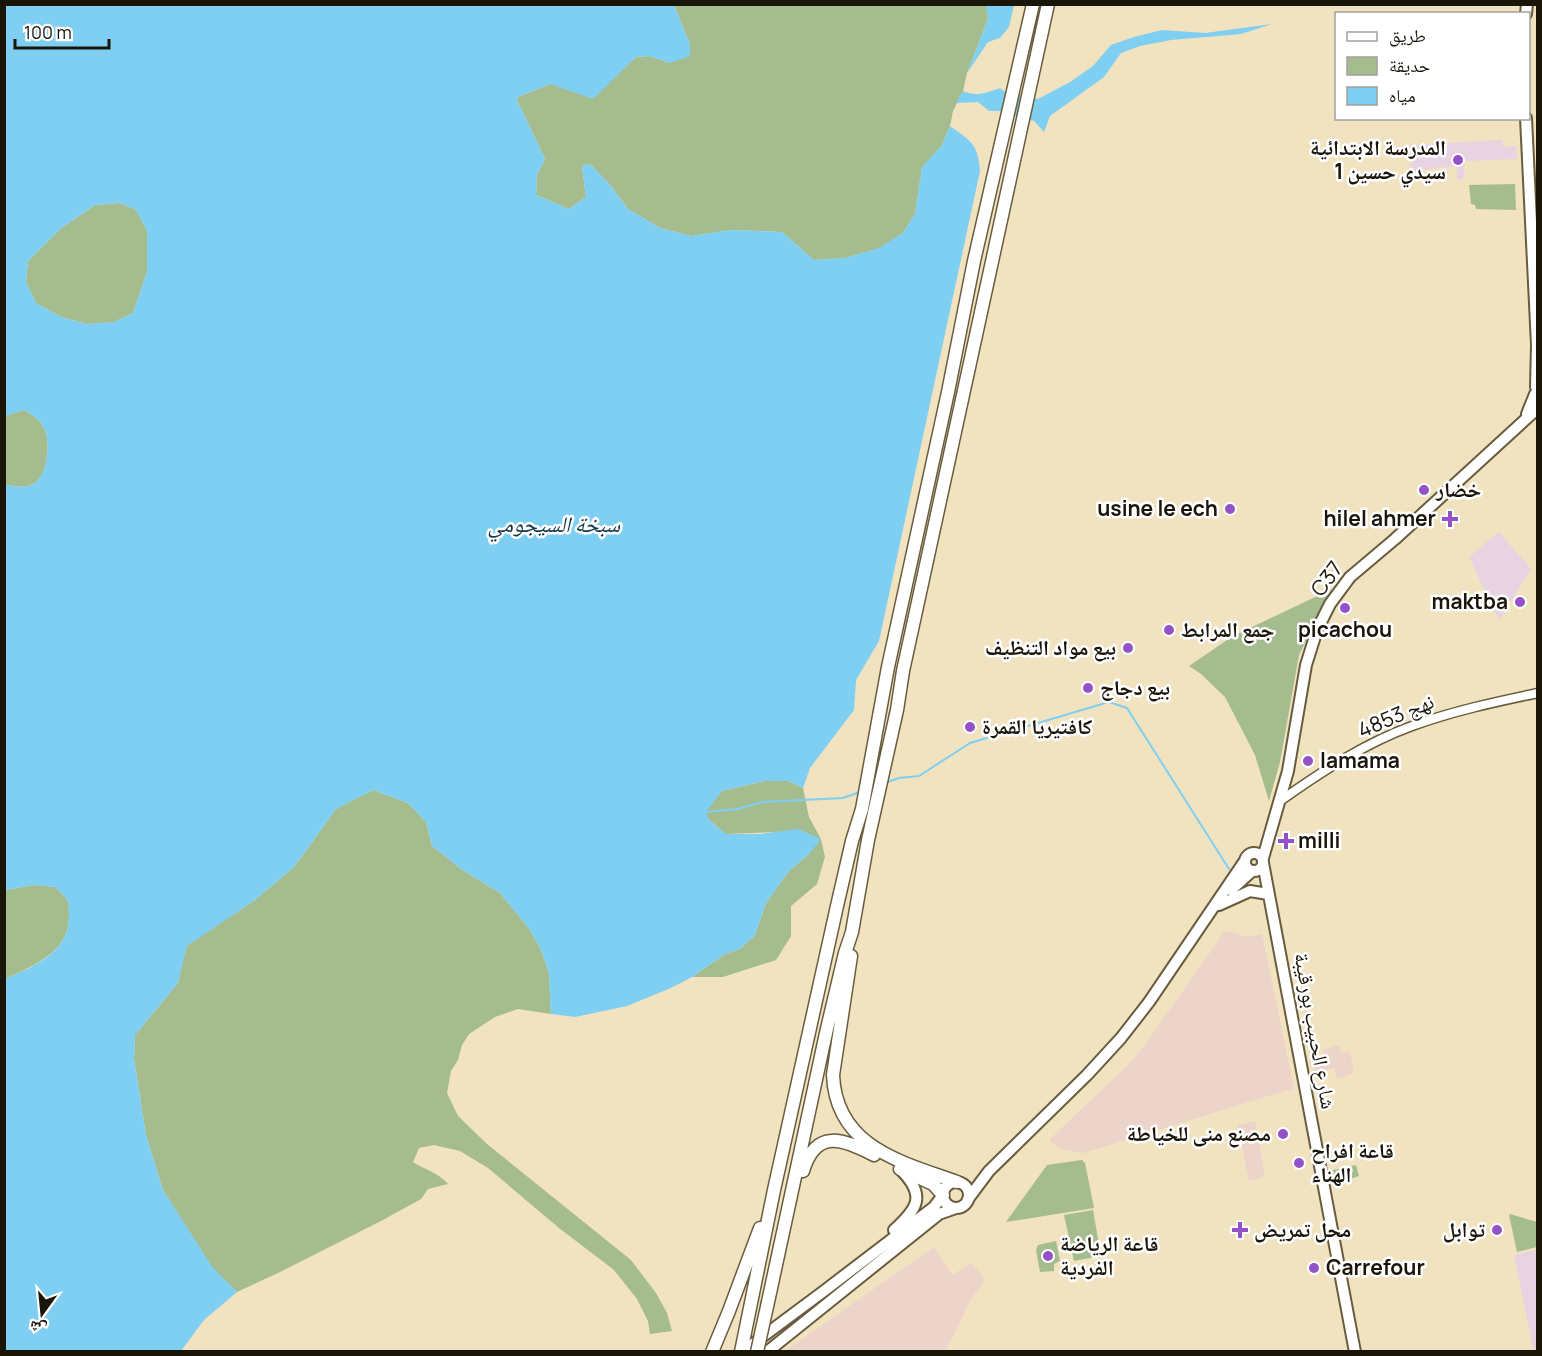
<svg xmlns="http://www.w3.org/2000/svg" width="1542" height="1356" viewBox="0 0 1542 1356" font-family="Manrope,'Noto Naskh Arabic',sans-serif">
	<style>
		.industrial { fill: #ecd4ca }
		.education { fill: #e7d3e2 }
		.green { fill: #a5bc8f }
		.water { fill: #7fcff3; fill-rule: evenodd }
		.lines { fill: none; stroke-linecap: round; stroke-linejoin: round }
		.stream { stroke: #7fcff3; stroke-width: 2 }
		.minor-casing { stroke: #695c3e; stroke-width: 11 }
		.major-casing { stroke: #695c3e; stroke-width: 14 }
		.highway-casing { stroke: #695c3e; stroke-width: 15 }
		.minor { stroke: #fff; stroke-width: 8 }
		.major { stroke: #fff; stroke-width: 10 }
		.highway { stroke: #fff; stroke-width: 12 }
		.highway-bridge-casing { stroke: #695c3e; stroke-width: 15; stroke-linecap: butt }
		.highway-bridge { stroke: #fff; stroke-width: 12 }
		.poi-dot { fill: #9352c7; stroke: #fff; stroke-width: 2 }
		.labels { text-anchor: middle; stroke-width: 5; stroke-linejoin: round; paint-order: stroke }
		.poi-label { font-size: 21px; font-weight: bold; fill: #1a1509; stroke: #fff; text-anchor: start }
		.street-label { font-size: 21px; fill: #1a1509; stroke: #fff }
		.water-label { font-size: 22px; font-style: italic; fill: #123746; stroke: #fff }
	</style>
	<rect width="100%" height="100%" fill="#f1e2c0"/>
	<!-- industrial -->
	<path class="industrial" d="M1225 931 1249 937 1262 934 1294 1088 1084 1153 1061 1149 1049 1140 1129 1064 1147 1042Z
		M1340 1045 1341 1053 1350 1051 1354 1073 1337 1079 1334 1068 1315 1073 1313 1067 1324 1063 1323 1050Z
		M1255 1121 1265 1176 1249 1181 1238 1125Z
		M934 1247 952 1275 971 1263 985 1279 970 1301 946 1351H785Z"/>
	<!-- education -->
	<path class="education" d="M1502 140 1503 147 1516 146 1517 159 1465 161 1464 178 1458 180 1456 166 1412 171 1410 145Z
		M1499 532 1531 569 1499 620 1469 557Z
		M1537 1250 1538 1351 1534 1352 1514 1255Z"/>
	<!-- green -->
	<path class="green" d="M674 5H986L988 19 967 73 963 91 953 111 950 126 942 145 922 168 915 214 903 233 880 248 845 258 814 260 782 232 731 230 691 236 660 228 628 209 611 186 590 164 582 166 586 197 569 209 536 195 537 175 545 159 516 98 550 84 616 76 636 57 649 56 670 63 690 44Z
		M1515 184 1516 210 1476 209 1475 205 1471 204 1469 185Z
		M119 203 135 209 147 230V272L133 313 114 322 87 324 61 317 36 303 26 282 28 261 60 229 95 205Z
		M24 410C33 415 43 422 46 433 50 449 47 482 28 486 21 488 11 486 5 484L4 416Z
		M1332 589 1299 655 1280 762 1269 801 1255 755 1225 697 1201 674 1189 666 1233 636Z
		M764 781H788L803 788 809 817 821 839 825 857 817 884 791 906V936L776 960 723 977H692L725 954 740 949 755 935 766 903 789 871 809 854 778 832 726 834 709 820 705 812 722 791Z
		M373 790 408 803 426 822 432 846 461 869 500 893 530 930 541 950 549 973 551 1014 518 1009 495 1017 469 1034 462 1045 458 1060 451 1071 447 1093 458 1116 487 1144 631 1260 656 1293 667 1313 672 1331 650 1334 648 1321 637 1299 614 1270 559 1228 488 1168 460 1151 434 1145 419 1148 413 1162C425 1170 438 1172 448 1184L428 1189 421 1199 381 1221 278 1273 237 1292 213 1269 163 1190 146 1135 134 1059 135 1035 178 983 186 946 255 900 294 867 336 809Z
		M34 885 55 887C59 891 66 897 68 902 69 905 69 912 69 916 70 952 32 966 5 979V890Z
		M1082 1160 1085 1163 1094 1208 1006 1222 1047 1165Z
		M1356 1165 1359 1176 1331 1185 1329 1171Z
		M1093 1210 1101 1256 1074 1261 1064 1215Z
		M1510 1214 1537 1222V1247L1517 1252 1509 1215Z
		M1056 1241 1060 1261 1054 1264V1271L1040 1272 1036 1250 1038 1245Z"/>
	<!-- water -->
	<path class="water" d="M5 4 674 5 690 44V56L670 63 649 56 636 57 593 99 550 84 516 98 545 159 537 175 536 195 569 209 586 197 582 166 590 164 611 186 628 209 660 228 691 236 731 230 782 232 814 260 845 258 879 248 903 233 915 214 922 167 942 145 950 126C971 141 978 144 980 171L879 641 856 680 854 710 810 768 803 788 788 781H764L722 791 706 812 709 820 726 834H760L798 829 821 839 809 854 789 871 766 903 755 935 740 949 725 954 692 977 671 988 627 1006 575 1017 551 1014 549 973 541 950 530 930 500 893 461 869 432 846 426 822 408 803 373 790 336 809 294 867 255 900 187 946 178 983 135 1035 134 1059 146 1135 163 1190 213 1268 237 1292 204 1320 181 1351H5V979C32 967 70 952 69 916 69 912 69 905 68 902 66 897 59 891 55 887L34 885 5 890V484C11 486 21 488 28 486 47 482 50 449 46 433 43 422 33 415 24 410L5 416ZM119 203 135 209 147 230V272L133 313 114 322 87 324 61 317 36 303 26 282 28 261 60 229 95 205Z
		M986 5H1014L1009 27 1000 38 988 42 967 73 988 19Z
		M1272 24 1241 34 1171 40 1140 46 1121 53 1104 77 1050 116 1044 132 1034 121 999 111H989L978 102 956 103 963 91C976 97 986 93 1000 88L1005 92 1038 99 1070 82 1093 66 1111 45 1134 37 1162 30 1205 33Z"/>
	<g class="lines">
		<!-- stream -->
		<path class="stream" d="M885 783 899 778 919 776 970 743 1109 702 1127 708 1229 869
			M705 812 738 809 762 802 843 798 860 792"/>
		<!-- minor casing -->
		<g class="minor-casing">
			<path id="minor" d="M1280 801C1321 772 1365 743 1412 726 1453 711 1495 702 1538 693"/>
		</g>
		<!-- major casing -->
		<g class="major-casing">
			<path id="major" d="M1526 14 1527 4
				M1526 118 1537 345 1536 387
				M1527 414 1535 394
				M1245 862a9 9 0 1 1 18 0a9 9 0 1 1-18 0Z
				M1263 858 1288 771 1306 665 1317 630 1330 604 1350 577 1395 539 1538 408
				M1263 863 1355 1352
				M1231 890 1252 871
				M1219 905 1250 891 1268 894
				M943 1195a13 13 0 1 1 26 0a13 13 0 1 1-26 0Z
				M968 1199 989 1171 1087 1075 1121 1038 1149 1002 1244 862
				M894 1230C917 1209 927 1196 901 1170
				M742 1352 824 1291 934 1207 943 1195
				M767 1352 939 1214 956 1208"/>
		</g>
		<!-- highway casing -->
		<g class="highway-casing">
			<path id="highway" d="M851 956 833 1075C836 1147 901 1162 957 1182
				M900 1169 933 1184 943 1195
				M803 1171C816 1128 843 1139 874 1155
				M768 1302 826 1033 845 953 852 932 868 840 897 710 903 671 1048 4
				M712 1352 729 1311 760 1228
				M741 1352 774 1190 837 906 852 841 862 809 888 667 948 392 974 261 1033 4"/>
		</g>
		<!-- minor -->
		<use href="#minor" class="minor"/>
		<!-- major -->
		<use href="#major" class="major"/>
		<!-- highway -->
		<use href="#highway" class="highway"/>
		<!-- highway-bridge casing -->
		<g class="highway-bridge-casing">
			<path id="highway-bridge" d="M757 1352 768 1302"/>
		</g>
		<!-- highway-bridge -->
		<use href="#highway-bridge" class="highway-bridge"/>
	</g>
	<!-- markers -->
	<g class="poi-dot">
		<circle cx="1458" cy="160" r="6"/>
		<circle cx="1424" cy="490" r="6"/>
		<circle cx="1230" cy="509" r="6"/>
		<path d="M1447 510h6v6h6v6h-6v6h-6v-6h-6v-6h6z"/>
		<circle cx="1520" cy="602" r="6"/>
		<circle cx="1345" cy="608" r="6"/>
		<circle cx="1169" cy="630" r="6"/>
		<circle cx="1128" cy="648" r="6"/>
		<circle cx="1088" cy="688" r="6"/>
		<circle cx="970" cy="727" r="6"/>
		<circle cx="1308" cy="761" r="6"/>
		<path d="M1283 832h6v6h6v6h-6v6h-6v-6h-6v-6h6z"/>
		<circle cx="1283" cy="1134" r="6"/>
		<circle cx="1299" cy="1163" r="6"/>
		<path d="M1237 1221h6v6h6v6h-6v6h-6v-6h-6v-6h6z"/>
		<circle cx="1497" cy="1230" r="6"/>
		<circle cx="1048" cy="1256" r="6"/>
		<circle cx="1314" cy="1268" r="6"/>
	</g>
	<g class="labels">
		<!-- poi labels -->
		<g class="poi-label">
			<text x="1446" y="155" text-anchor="end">المدرسة الابتدائية<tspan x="1446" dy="24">سيدي حسين 1</tspan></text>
			<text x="1436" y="497">خضار</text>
			<text x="1218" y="516" text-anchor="end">usine le ech</text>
			<text x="1436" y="526" text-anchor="end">hilel ahmer</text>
			<text x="1508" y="609" text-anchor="end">maktba</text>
			<text x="1181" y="637">جمع المرابط</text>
			<text x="1345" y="637" text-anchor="middle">picachou</text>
			<text x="1116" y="655" text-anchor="end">بيع مواد التنظيف</text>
			<text x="1100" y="695">بيع دجاج</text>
			<text x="982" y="734">كافتيريا القمرة</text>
			<text x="1320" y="768">lamama</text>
			<text x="1298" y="848">milli</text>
			<text x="1271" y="1141" text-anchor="end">مصنع منى للخياطة</text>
			<text x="1311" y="1158">قاعة افراح<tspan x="1311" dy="24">الهناء</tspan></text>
			<text x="1254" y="1237">محل تمريض</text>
			<text x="1485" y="1237" text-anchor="end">توابل</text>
			<text x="1060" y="1251">قاعة الرياضة<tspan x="1060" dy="24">الفردية</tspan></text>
			<text x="1326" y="1275">Carrefour</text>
		</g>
		<!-- street labels -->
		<g class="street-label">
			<text transform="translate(1327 579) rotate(-53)" y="7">C37</text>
			<text transform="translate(1396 716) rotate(-23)" y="7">نهج 4853</text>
			<text transform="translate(1315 1031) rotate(80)" y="7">شارع الحبيب بورقيبة</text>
		</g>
		<!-- water labels -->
		<g class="water-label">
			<text x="554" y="532">سبخة السيجومي</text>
		</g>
	</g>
	<!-- border -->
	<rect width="1542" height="1356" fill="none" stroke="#1a1509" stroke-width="12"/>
	<!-- legend -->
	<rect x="1335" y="12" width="195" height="108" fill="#ffffff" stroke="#a3a19d" stroke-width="1.5"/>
	<rect x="1347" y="32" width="30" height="9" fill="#ffffff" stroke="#a3a19d" stroke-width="1.5"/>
	<text x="1389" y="42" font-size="18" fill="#1a1509">طريق</text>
	<rect x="1347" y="57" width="30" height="18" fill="#a5bc8f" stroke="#a3a19d" stroke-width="1.5"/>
	<text x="1389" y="72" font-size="18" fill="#1a1509">حديقة</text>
	<rect x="1347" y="87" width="30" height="18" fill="#7fcff3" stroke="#a3a19d" stroke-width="1.5"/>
	<text x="1389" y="102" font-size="18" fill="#1a1509">مياه</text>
	<!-- north arrow -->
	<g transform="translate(42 1314) rotate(195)" stroke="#ffffff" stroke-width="4.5" paint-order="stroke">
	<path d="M0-4.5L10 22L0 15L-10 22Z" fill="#1a1509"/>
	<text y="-9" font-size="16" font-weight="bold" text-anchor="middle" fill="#1a1509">ش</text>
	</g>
	<!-- scale -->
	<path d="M15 39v9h94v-9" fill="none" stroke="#1a1509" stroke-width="3"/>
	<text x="24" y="39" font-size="18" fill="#1a1509" stroke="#ffffff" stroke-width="4.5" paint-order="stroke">100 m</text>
</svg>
